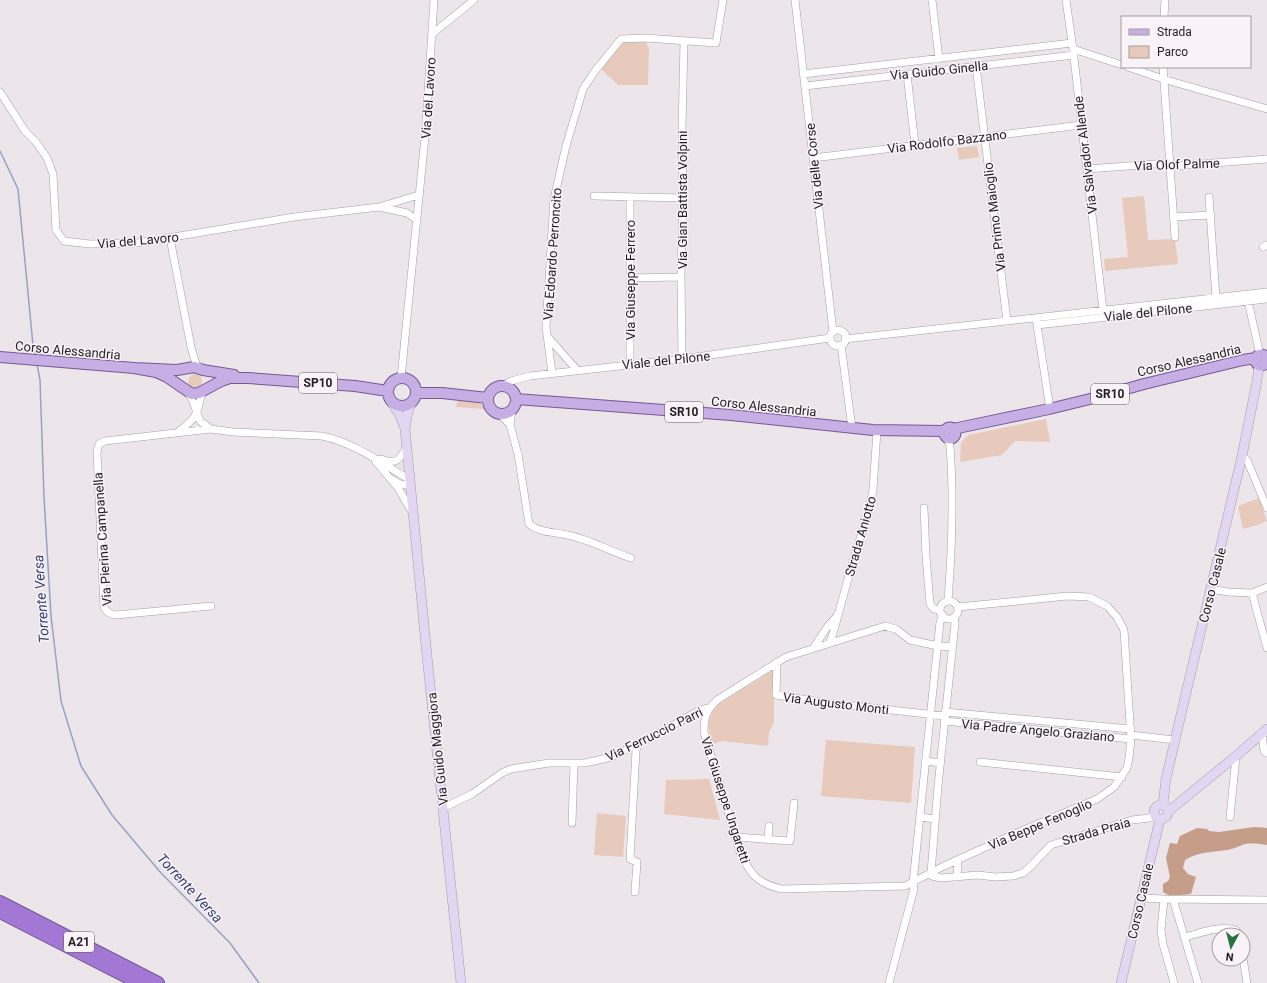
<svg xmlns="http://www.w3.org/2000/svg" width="1267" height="983" viewBox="0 0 1267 983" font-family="Roboto,sans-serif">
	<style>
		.green { fill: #e7cabb }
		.forest { fill: #c59d89 }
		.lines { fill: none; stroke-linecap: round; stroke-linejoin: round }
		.stream { stroke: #95a3c7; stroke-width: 1.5 }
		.street-casing { stroke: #a49ea2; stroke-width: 8 }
		.secondary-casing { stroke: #a49ea2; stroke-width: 10 }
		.primary-casing { stroke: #755995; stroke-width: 12 }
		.highway-casing { stroke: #755995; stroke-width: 14 }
		.street { stroke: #fff; stroke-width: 7 }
		.secondary { stroke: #e3d6f2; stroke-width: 9 }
		.primary { stroke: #c7aee5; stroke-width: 10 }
		.highway { stroke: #a278d4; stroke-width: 12 }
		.labels { text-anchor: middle; stroke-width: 3; stroke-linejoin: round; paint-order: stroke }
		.shield { fill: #f9f2f7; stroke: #625e60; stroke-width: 1 }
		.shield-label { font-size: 12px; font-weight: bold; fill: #211f20 }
		.street-label { font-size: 13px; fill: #211f20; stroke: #f9f2f7 }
		.water-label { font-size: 14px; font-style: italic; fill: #314172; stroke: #f9f2f7 }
	</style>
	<rect width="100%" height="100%" fill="#ece5e9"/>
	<!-- green -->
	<path class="green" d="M625 40 645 41 649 48 648 85H618L601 69Z
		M977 146 979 157 959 160 957 148Z
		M1144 196 1148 240 1175 239 1178 264 1105 271 1104 259 1128 257 1122 198Z
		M188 381a7 7 0 1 1 14 0a7 7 0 1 1-14 0Z
		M458 399C468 400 480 399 485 409L456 407Z
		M1046 419 1050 442 1015 441 1002 455 960 462 961 443 968 435Z
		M1259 498 1267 521 1254 526 1243 529 1238 506Z
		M774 670V723L769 732 768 746 722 741 712 744C707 728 707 718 717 705Z
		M826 740 915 747 911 803 821 796Z
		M709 779 720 820 664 814 666 780Z
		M597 813 626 816 623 857 594 855Z"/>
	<!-- forest -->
	<path class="forest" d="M1254 827 1267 828V845C1260 844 1252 843 1245 844 1239 846 1233 849 1227 850 1212 852 1198 852 1185 860L1183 868 1188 874 1196 877 1191 894 1170 896 1163 892V884L1168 881 1170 877 1166 858 1170 843 1177 844 1180 836 1197 828 1207 829 1209 831 1219 832Z"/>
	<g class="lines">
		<!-- stream -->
		<path class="stream" d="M0 151 18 189 33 345 36 356
			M37 364 40 380 44 497 51 616 61 701 81 766 112 815 161 873 230 943 259 983"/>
		<!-- street casing -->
		<g class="street-casing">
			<path id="street" d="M795 0 833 332
				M932 0 939 59
				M1066 0 1073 49 1103 310
				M1164 17 1165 0
				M432 34 474 0
				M1073 49 1122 65
				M976 66 1007 321
				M1128 67 1163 79 1267 109
				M1163 67 1175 237
				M803 74 1072 43
				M907 74 915 145
				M805 86 1074 55
				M0 92 25 131 36 142 47 158 53 174 56 230 64 241 90 244 137 243 294 217 379 207 419 195
				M813 158 1081 125
				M1087 169 1169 163 1175 166 1267 159
				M594 196 683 198
				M1209 197 1216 298
				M379 207 407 213 417 220
				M1173 217 1211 215
				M170 238 191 347 196 364 200 368
				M1263 247 1267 245
				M630 278 681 277
				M1248 301 1260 355
				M1036 318 1037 325 1267 299
				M1037 325 1050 409
				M830 338a8 8 0 1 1 16 0a8 8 0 1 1-16 0Z
				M547 336 577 370
				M845 339 1267 292
				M841 345 852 428
				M682 359 681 277 683 198 682 129 684 41
				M630 364V197
				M552 373 546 327 554 199 566 146 583 89 595 71 621 39 645 38 716 43 723 0
				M401 378 425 137 434 0
				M503 386 511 381 530 376 682 359 830 338
				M188 392 194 404 200 421 211 429 233 432 322 436C355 443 381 463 410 480
				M512 410 510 425 518 454 529 524C540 533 554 532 567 535 589 539 609 551 631 558
				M499 413 510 425
				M179 431C198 417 197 413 202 392
				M947 438 950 446C954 498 952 549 948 601
				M1242 456 1247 460 1267 508
				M381 459C397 465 399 460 407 447
				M376 462 398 488 412 512
				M393 480C398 484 404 486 410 484
				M924 508 926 556 930 604 934 609 940 610
				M1210 589 1228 592 1252 593 1267 587
				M1252 593 1267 648
				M940 610a9 9 0 1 1 18 0a9 9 0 1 1-18 0Z
				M211 606 116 615C110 614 107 613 104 607L97 452 99 444 105 441 211 429
				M954 617 955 623 938 786 931 873 932 876 941 878 978 875 995 877 1013 876 1023 873 1031 866 1051 845 1132 820 1149 818 1155 815
				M829 643 832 637 853 561 868 513 873 490 877 431
				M814 647 828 626 836 617
				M952 647 938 646 910 640 896 629 885 626 786 657 717 700C706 711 704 716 704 732L740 852C750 874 757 883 781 889L905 886 944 866 1019 832 1097 799 1114 787 1127 768 1129 758 1131 739 1124 630 1117 617 1107 606 1089 597 1067 596 958 607
				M777 662 776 695 828 703 945 716
				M945 712 1131 729
				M944 721 1131 739
				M1265 733H1262L1264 751 1267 753
				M1131 735 1175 740
				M925 761 940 763
				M980 762 1122 777
				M443 808 472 794 502 773 511 769 549 763H585L612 757 668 728 700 710 709 708
				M920 817 935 819
				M1230 817 1236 756
				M572 823 574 764
				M736 837 790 841 794 803
				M768 840 769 826
				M957 877 958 860
				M635 892 637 862 630 859 636 750 639 743
				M1141 898 1164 899 1267 900
				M1164 899 1161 930 1163 944 1174 983
				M1173 899 1198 983
				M1185 937C1200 933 1221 925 1236 930L1239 935
				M1243 958 1247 983
				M889 983 914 889 913 883 940 622 943 615"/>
		</g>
		<!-- secondary casing -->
		<g class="secondary-casing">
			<path id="secondary" d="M391 401 400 416 405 428
				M411 404 408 411 405 429 427 656 461 983
				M1163 804 1166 779 1175 740 1242 456 1257 381 1259 365
				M1154 812a7 7 0 1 1 14 0a7 7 0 1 1-14 0Z
				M1169 811 1236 756 1267 729
				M1121 983 1160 819"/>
		</g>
		<!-- primary casing -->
		<g class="primary-casing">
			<path id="primary" d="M1255.5 360a5.5 5.5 0 1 1 11 0a5.5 5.5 0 1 1-11 0Z
				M0 357 134 368 177 370 194 367 203 370 234 375
				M134 368 156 372 167 377 192 394 199 393 221 381 230 378H248L355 386 388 391
				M388 392a14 14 0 1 1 28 0a14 14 0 1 1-28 0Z
				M488 400a14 14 0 1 1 28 0a14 14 0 1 1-28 0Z
				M417 393H442L488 398
				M516 399 731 415 873 430 945 431
				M944.5 433a5.5 5.5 0 1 1 11 0a5.5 5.5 0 1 1-11 0Z
				M953 429 1049 409 1098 397 1144 384 1243 360 1256 358"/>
		</g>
		<!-- highway casing -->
		<g class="highway-casing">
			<path id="highway" d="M0 902 158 983
				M0 912 139 983"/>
		</g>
		<!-- street -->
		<use href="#street" class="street"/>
		<!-- secondary -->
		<use href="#secondary" class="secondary"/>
		<!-- primary -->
		<use href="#primary" class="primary"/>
		<!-- highway -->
		<use href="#highway" class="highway"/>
	</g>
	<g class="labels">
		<!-- shield labels -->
		<g class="shield">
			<rect x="299" y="373" width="38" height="20" rx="3"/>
			<rect x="1091" y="384" width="38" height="20" rx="3"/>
			<rect x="665" y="402" width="38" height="20" rx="3"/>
			<rect x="64" y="932" width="30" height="20" rx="3"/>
		</g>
		<g class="shield-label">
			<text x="318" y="387">SP10</text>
			<text x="1110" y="398">SR10</text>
			<text x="684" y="416">SR10</text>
			<text x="79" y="946">A21</text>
		</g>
		<!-- street labels -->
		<g class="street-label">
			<text transform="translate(939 70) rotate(-6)" y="5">Via Guido Ginella</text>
			<text transform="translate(428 98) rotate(-86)" y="5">Via del Lavoro</text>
			<text transform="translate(947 141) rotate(-7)" y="5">Via Rodolfo Bazzano</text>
			<text transform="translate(1085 155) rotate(-97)" y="5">Via Salvador Allende</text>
			<text transform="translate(1177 164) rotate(-2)" y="5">Via Olof Palme</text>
			<text transform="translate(814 166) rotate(-96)" y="5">Via delle Corse</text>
			<text transform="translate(682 200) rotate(-90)" y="5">Via Gian Battista Volpini</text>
			<text transform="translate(994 217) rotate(-97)" y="5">Via Primo Maioglio</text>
			<text transform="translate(138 240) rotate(-5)" y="5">Via del Lavoro</text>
			<text transform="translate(552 254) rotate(-86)" y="5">Via Edoardo Perroncito</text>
			<text transform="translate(630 280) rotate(-90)" y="5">Via Giuseppe Ferrero</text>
			<text transform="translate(1148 312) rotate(-6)" y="5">Viale del Pilone</text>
			<text transform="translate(68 350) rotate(5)" y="5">Corso Alessandria</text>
			<text transform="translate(666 360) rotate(-6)" y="5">Viale del Pilone</text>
			<text transform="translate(1189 360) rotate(-13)" y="5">Corso Alessandria</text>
			<text transform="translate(764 406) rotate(6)" y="5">Corso Alessandria</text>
			<text transform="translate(860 536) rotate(-74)" y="5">Strada Aniotto</text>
			<text transform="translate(102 539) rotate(-94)" y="5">Via Pierina Campanella</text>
			<text transform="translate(1212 585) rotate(-76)" y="5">Corso Casale</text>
			<text transform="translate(836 703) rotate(7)" y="5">Via Augusto Monti</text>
			<text transform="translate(1038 730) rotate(5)" y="5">Via Padre Angelo Graziano</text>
			<text transform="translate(654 734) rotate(-26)" y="5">Via Ferruccio Parri</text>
			<text transform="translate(437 749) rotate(-96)" y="5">Via Guido Maggiora</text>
			<text transform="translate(726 800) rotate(72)" y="5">Via Giuseppe Ungaretti</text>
			<text transform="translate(1040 824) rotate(-23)" y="5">Via Beppe Fenoglio</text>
			<text transform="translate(1096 831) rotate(-16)" y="5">Strada Praia</text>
			<text transform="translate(1140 901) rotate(-77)" y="5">Corso Casale</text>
		</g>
		<!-- water labels -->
		<g class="water-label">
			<text transform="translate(41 599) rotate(-94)" y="5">Torrente Versa</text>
			<text transform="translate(190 888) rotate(47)" y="5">Torrente Versa</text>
		</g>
	</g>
	<!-- legend -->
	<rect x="1121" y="16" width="130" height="52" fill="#f9f2f7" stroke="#a39ea1"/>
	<rect x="1129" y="29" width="20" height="6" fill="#c7aee5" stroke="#a39ea1"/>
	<text x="1157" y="36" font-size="12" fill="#211f20">Strada</text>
	<rect x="1129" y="46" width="20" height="12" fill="#e7cabb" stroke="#a39ea1"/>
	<text x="1157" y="56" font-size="12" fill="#211f20">Parco</text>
	<!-- north arrow -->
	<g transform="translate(1231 947) rotate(187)"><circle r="19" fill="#f9f2f7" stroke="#a39ea1"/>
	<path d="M0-3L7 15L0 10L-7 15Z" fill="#237343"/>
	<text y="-6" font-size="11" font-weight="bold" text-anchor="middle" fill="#211f20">N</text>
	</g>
</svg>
